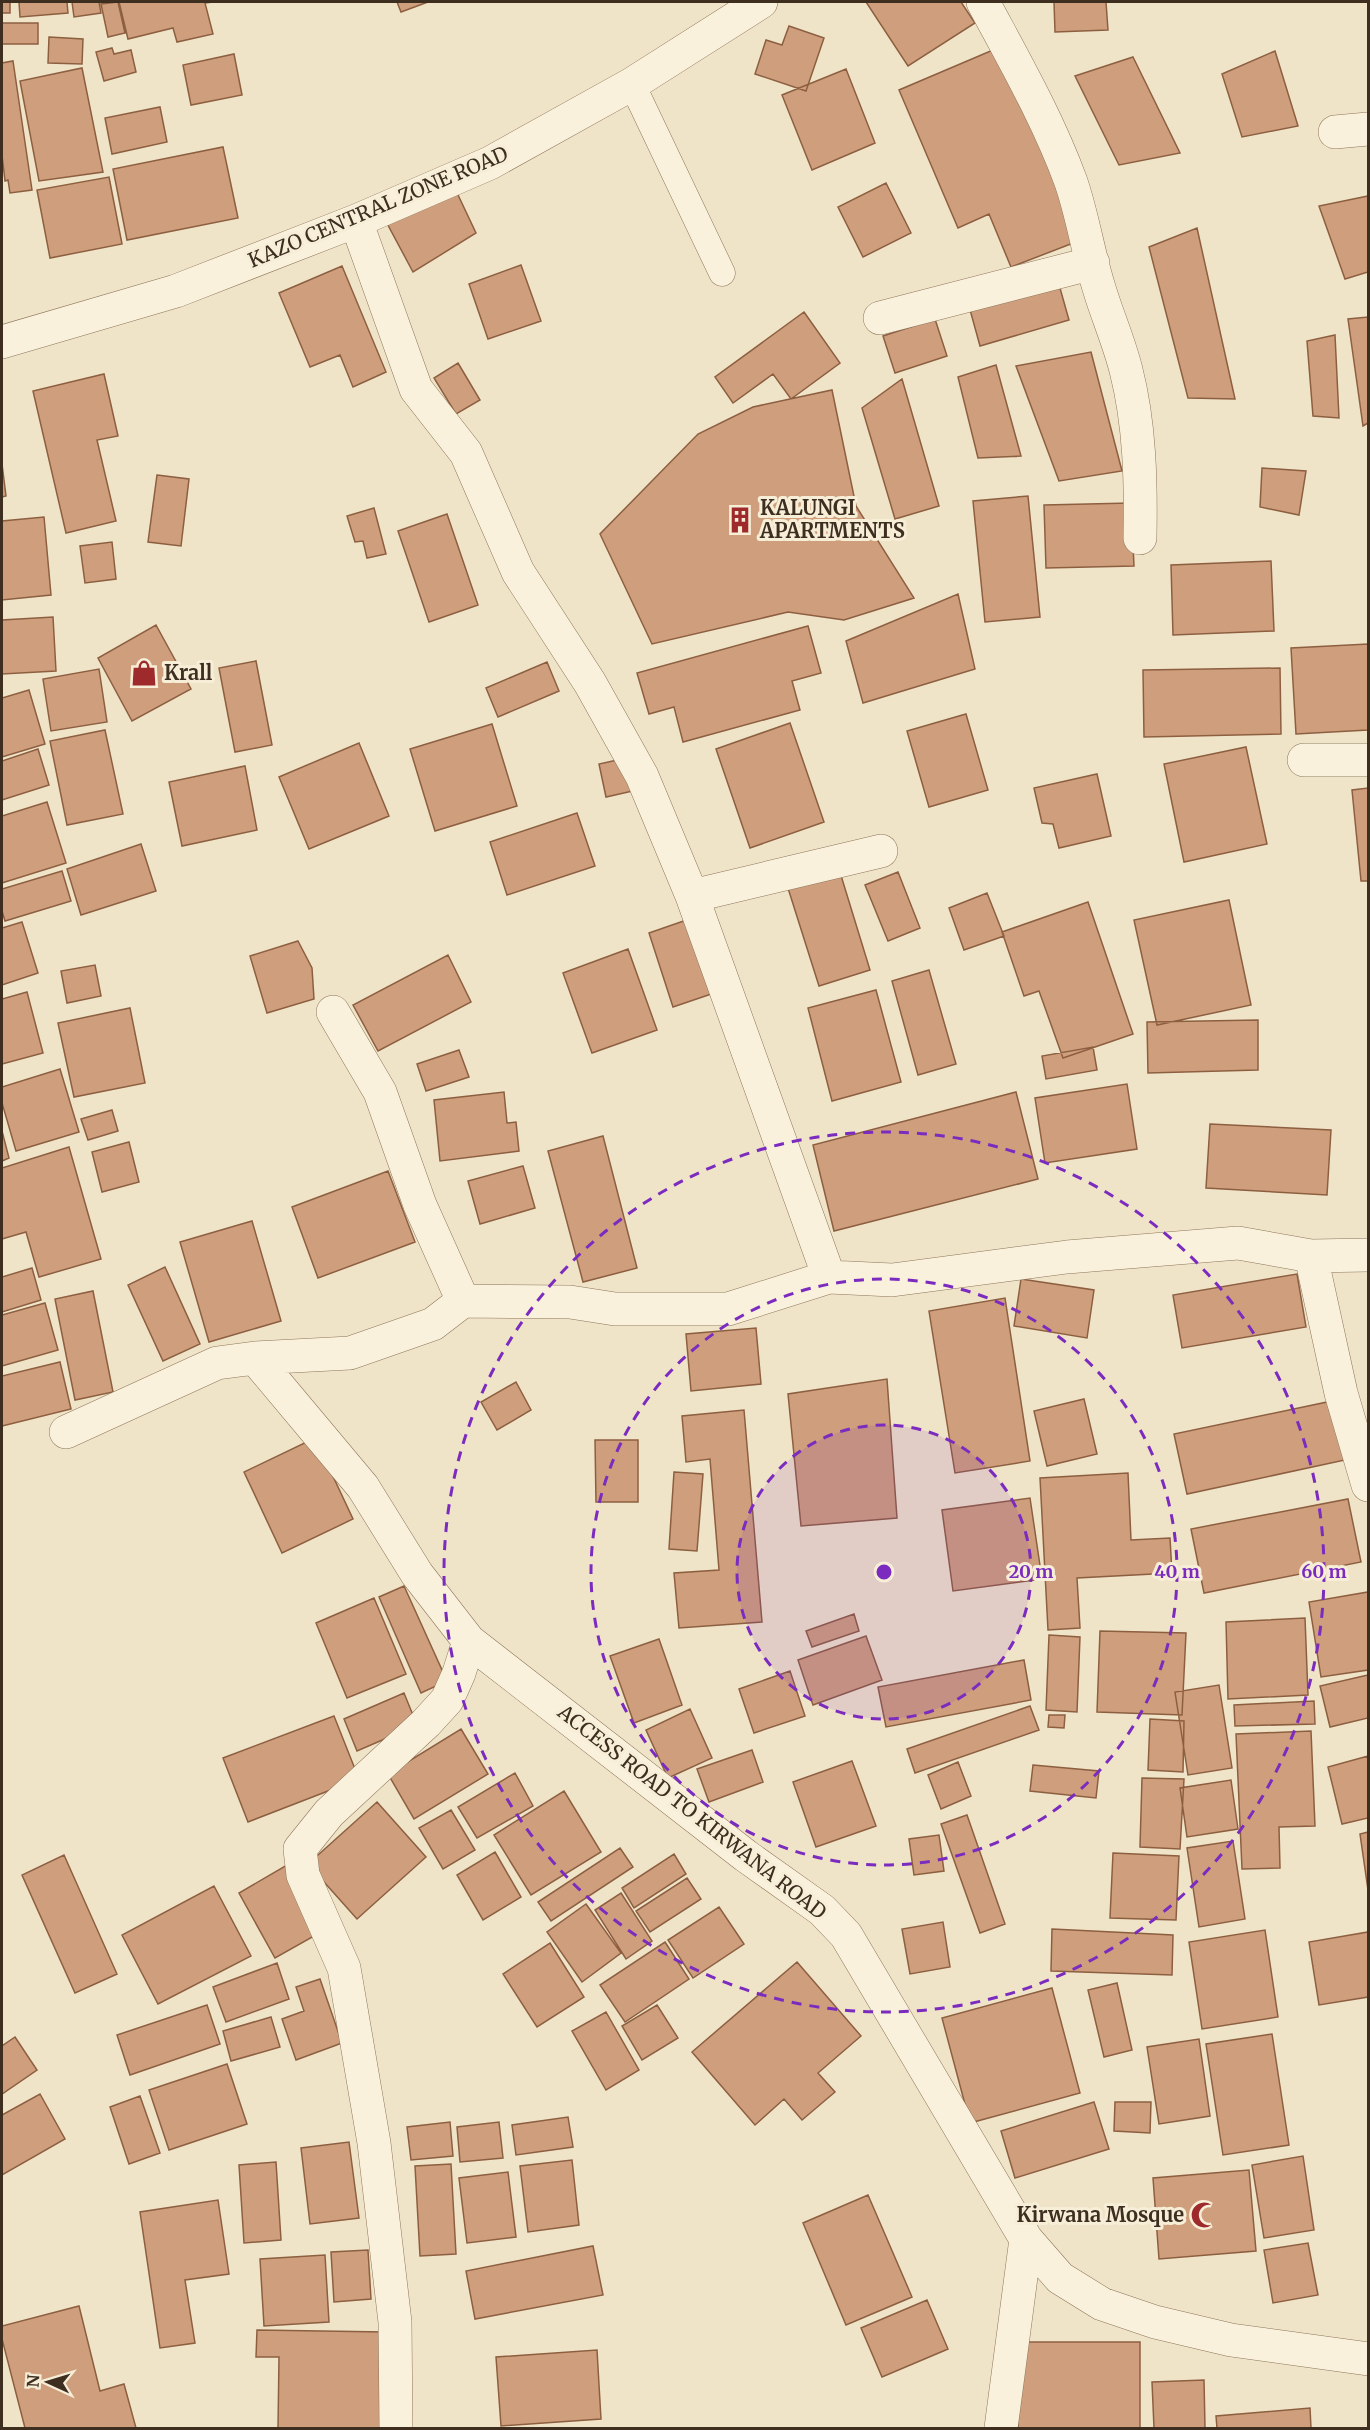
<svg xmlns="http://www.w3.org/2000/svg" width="1370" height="2430" viewBox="0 0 1370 2430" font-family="Merriweather,serif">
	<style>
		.building { fill: #cf9f7d; stroke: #8d5f41; stroke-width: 1.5 }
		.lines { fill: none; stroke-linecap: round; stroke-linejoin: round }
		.lane-casing { stroke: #8d765c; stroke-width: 27 }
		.street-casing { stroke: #8d765c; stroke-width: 34 }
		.lane { stroke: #faf1dc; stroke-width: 26 }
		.street { stroke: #faf1dc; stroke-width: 33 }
		.ring { fill: none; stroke: #7b2cbf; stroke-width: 3; stroke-dasharray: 10 8 }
		.labels { text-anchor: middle; stroke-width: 6; stroke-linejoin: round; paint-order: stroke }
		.street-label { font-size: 20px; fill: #3d2e20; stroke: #f7eed8 }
		.poi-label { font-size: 20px; font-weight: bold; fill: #3d2e20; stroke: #f7eed8; text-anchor: start }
		.centre { fill: #7b2cbf; stroke: #f7eed8; stroke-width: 3 }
		.ring-label { font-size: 18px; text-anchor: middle; font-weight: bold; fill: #7b2cbf; stroke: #f7eed8; stroke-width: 6; stroke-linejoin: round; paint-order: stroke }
	</style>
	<rect width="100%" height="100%" fill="#f0e4c8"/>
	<!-- building -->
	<path class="building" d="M2 2H10V13H2Z
		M19 2H67L68 13 20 17Z
		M72 2H99L101 13 74 17Z
		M118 2 125 33 108 37 101 4Z
		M119 2H213L205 3 213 34 177 42 173 28 128 39Z
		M397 2H428L401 12Z
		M866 2H961L975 23 908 66Z
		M1054 2H1106L1108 30 1055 32Z
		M2 23H38V44H2Z
		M789 26 824 38 806 91 755 74 766 40 782 45Z
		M49 37 83 39 82 64 48 63Z
		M1000 47 1081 240 1011 267 989 214 958 228 899 90Z
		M112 48 114 54 131 50 136 72 104 81 96 52Z
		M1275 51 1298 126 1242 137 1222 74Z
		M234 54 242 95 191 105 183 65Z
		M1133 57 1180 153 1119 165 1075 76Z
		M13 61 32 190 10 193 8 180 5 181 2 155V63Z
		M82 68 103 172 39 181 20 81Z
		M846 69 875 143 812 170 782 95Z
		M160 107 167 142 112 154 105 118Z
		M223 147 238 218 127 240 113 169Z
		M109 177 122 244 50 258 37 190Z
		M450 178 476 233 413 272 375 201Z
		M886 183 911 233 863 257 838 207Z
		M1368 196V272L1345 279 1319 206Z
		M1197 228 1235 399 1188 398 1149 247Z
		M521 265 541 321 488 339 469 284Z
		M342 266 386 372 353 387 340 355 310 367 279 293Z
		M1058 281 1069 320 980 346 969 306Z
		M804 312 840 363 791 399 773 374 733 403 715 377Z
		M1368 317V423L1363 426 1348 319Z
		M935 319 947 356 895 373 883 336Z
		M1335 335 1339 418 1313 416 1307 341Z
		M1091 352 1122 471 1059 481 1016 366Z
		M458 363 480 400 456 414 434 378Z
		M996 365 1021 456 978 458 958 377Z
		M104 374 118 436 97 440 116 521 66 533 33 391Z
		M902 379 939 506 895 519 862 408Z
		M832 390 856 506 914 598 844 620 788 612 652 644 600 534 698 434 753 407Z
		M2 464 6 496 2 497Z
		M1262 468 1306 471 1299 515 1260 507Z
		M157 475 189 479 181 546 148 542Z
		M1028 496 1040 617 985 622 973 501Z
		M1131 503 1134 566 1046 568 1044 505Z
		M374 508 386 554 367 558 363 541 355 542 347 516Z
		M447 514 478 605 429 622 398 531Z
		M44 517 51 595 2 600V521Z
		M112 542 116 579 85 583 80 546Z
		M1271 561 1274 631 1173 635 1171 565Z
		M958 594 975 669 863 703 846 641Z
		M53 617 56 671 2 674V620Z
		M156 625 191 689 132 721 98 658Z
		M808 626 821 673 792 681 800 710 683 742 674 707 649 714 637 673Z
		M1368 644V730L1296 734 1291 648Z
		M256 661 272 745 235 752 219 668Z
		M547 662 559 691 498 717 486 688Z
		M1280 668 1281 734 1144 737 1143 670Z
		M99 669 107 722 51 731 43 679Z
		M29 690 45 744 2 757V698Z
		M966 714 988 790 929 807 907 731Z
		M790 723 824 822 750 848 716 749Z
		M492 724 517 806 435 831 410 749Z
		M105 730 123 814 67 825 50 741Z
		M359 743 389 816 309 849 279 777Z
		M1246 747 1267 844 1184 862 1164 764Z
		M38 749 49 785 2 800V761Z
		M640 755 646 788 606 797 599 764Z
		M245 766 257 830 182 846 169 782Z
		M1097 774 1111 836 1059 848 1053 824 1042 823 1034 788Z
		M1368 788V881H1361L1352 790Z
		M47 802 66 863 2 883V816Z
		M577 813 595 866 507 895 490 842Z
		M141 844 156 891 81 915 67 869Z
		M839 869 870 970 819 986 787 885Z
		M62 871 71 901 5 921 2 911V889Z
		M898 872 920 928 888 941 865 885Z
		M987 893 1004 936 964 950 949 908Z
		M1229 900 1251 1005 1157 1025 1134 920Z
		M1088 902 1133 1034 1063 1058 1039 991 1024 996 1002 932Z
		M698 916 723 990 673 1007 649 933Z
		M22 922 38 973 2 985V928Z
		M298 941 312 968 314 999 267 1013 250 956Z
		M628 949 657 1030 592 1053 563 973Z
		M448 955 471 1002 378 1051 353 1005Z
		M95 965 101 996 67 1003 61 971Z
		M929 970 956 1064 918 1075 892 981Z
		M876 990 901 1082 832 1101 808 1008Z
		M27 992 43 1053 2 1064V999Z
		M130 1008 145 1083 74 1097 58 1023Z
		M1258 1020V1070L1148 1073 1147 1022Z
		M1093 1047 1097 1070 1046 1079 1042 1056Z
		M459 1050 469 1077 426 1091 417 1064Z
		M60 1069 79 1132 16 1151 2 1103V1087Z
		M1127 1084 1137 1149 1045 1163 1035 1098Z
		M504 1092 507 1123 516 1122 519 1151 440 1161 434 1100Z
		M1016 1092 1038 1179 834 1231 813 1145Z
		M112 1110 118 1131 88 1140 81 1119Z
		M1210 1124 1331 1130 1327 1195 1206 1188Z
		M2 1131 9 1158 2 1161Z
		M603 1136 637 1268 583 1282 548 1151Z
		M129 1142 139 1182 102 1192 92 1152Z
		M69 1147 101 1259 39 1277 26 1232 2 1239V1168Z
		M523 1166 535 1208 480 1224 468 1181Z
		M388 1171 415 1242 318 1278 292 1207Z
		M252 1221 281 1321 209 1342 180 1242Z
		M165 1267 200 1344 163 1361 128 1285Z
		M32 1268 41 1300 2 1312V1277Z
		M1297 1274 1306 1327 1182 1348 1173 1295Z
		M1021 1279 1094 1290 1087 1338 1014 1326Z
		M93 1291 113 1392 75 1400 55 1299Z
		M1005 1298 1030 1461 955 1473 929 1311Z
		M45 1303 58 1350 2 1366V1315Z
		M756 1328 761 1384 691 1391 686 1334Z
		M60 1362 71 1409 2 1426V1376Z
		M887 1379 897 1518 801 1526 788 1394Z
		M516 1382 531 1410 497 1430 481 1402Z
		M1084 1399 1097 1454 1047 1466 1034 1411Z
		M1332 1401 1345 1460 1187 1494 1174 1434Z
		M744 1410 762 1622 679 1628 674 1573 719 1570 710 1459 686 1462 682 1416Z
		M315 1438 353 1519 282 1553 244 1472Z
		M595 1440H638V1502H596Z
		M674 1472 703 1474 697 1551 669 1549Z
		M1128 1473 1131 1540 1170 1538 1172 1573 1077 1578 1080 1628 1048 1630 1040 1478Z
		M1030 1498 1042 1579 953 1591 942 1510Z
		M1348 1499 1361 1562 1204 1593 1191 1529Z
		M404 1586 447 1681 421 1693 379 1597Z
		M1368 1592V1670L1321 1677 1309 1602Z
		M374 1598 406 1674 347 1698 316 1623Z
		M854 1614 859 1631 812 1647 806 1631Z
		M1305 1618 1308 1695 1228 1699 1226 1622Z
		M1100 1631 1186 1633 1182 1715 1097 1712Z
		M1049 1635 1080 1637 1077 1712 1046 1710Z
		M866 1636 882 1680 813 1705 798 1660Z
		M659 1639 682 1705 634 1723 610 1656Z
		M1024 1660 1031 1700 886 1727 878 1687Z
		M790 1671 805 1716 754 1733 739 1689Z
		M1368 1675V1718L1330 1727 1320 1686Z
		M1219 1685 1232 1768 1188 1775 1175 1692Z
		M404 1693 417 1725 357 1751 344 1719Z
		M1314 1701 1315 1724 1235 1726 1234 1705Z
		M1030 1706 1039 1730 915 1773 907 1749Z
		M690 1709 712 1758 668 1778 646 1730Z
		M1049 1715H1065L1064 1728 1048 1727Z
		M334 1716 359 1779 248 1822 223 1758Z
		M1150 1719 1184 1721 1183 1772 1148 1770Z
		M461 1729 488 1774 414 1819 388 1774Z
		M1311 1731 1315 1826 1279 1827 1280 1868 1242 1869 1236 1734Z
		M752 1750 763 1782 709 1802 697 1769Z
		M1368 1756V1818L1342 1824 1328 1767Z
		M852 1761 876 1826 816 1847 793 1782Z
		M958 1762 971 1796 941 1809 928 1775Z
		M1033 1765 1099 1771 1096 1798 1030 1791Z
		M515 1773 533 1806 477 1838 458 1807Z
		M1142 1778 1184 1779 1180 1849 1140 1847Z
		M1231 1780 1238 1829 1187 1837 1180 1788Z
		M564 1791 601 1852 531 1895 494 1835Z
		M377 1802 426 1857 357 1919 308 1864Z
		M451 1810 475 1850 443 1869 419 1828Z
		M967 1815 1005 1924 980 1933 941 1824Z
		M1368 1832V1890L1360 1834Z
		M939 1835 944 1871 914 1875 909 1839Z
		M1233 1841 1245 1919 1199 1927 1187 1848Z
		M620 1848 633 1867 551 1921 538 1902Z
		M495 1852 521 1897 483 1920 457 1875Z
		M1113 1853 1179 1856 1176 1920 1110 1918Z
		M674 1854 686 1874 634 1908 622 1888Z
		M64 1855 117 1974 75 1993 22 1875Z
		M287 1865 323 1931 275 1958 239 1893Z
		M687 1878 701 1899 650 1932 636 1911Z
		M214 1886 251 1956 158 2004 122 1935Z
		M621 1893 652 1941 626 1959 595 1910Z
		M586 1904 621 1953 582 1982 547 1932Z
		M719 1907 744 1944 693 1978 668 1940Z
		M943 1922 950 1967 910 1974 902 1929Z
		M1052 1929 1173 1935 1172 1975 1051 1971Z
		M1265 1930 1278 2017 1202 2029 1189 1942Z
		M1368 1932V1997L1319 2005 1309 1942Z
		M665 1942 689 1979 625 2022 600 1985Z
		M550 1943 584 1997 537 2027 503 1974Z
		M797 1962 861 2036 818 2073 835 2092 802 2120 784 2099 755 2125 692 2052Z
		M277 1963 289 1999 226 2022 213 1987Z
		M320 1979 342 2043 296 2060 282 2019 304 2011 296 1987Z
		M1117 1983 1132 2050 1104 2057 1088 1990Z
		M1052 1988 1080 2093 970 2123 942 2018Z
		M207 2005 220 2044 130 2075 117 2035Z
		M657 2005 678 2038 642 2060 622 2026Z
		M606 2012 639 2070 606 2090 572 2031Z
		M271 2017 280 2047 231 2061 223 2031Z
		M1272 2034 1289 2145 1223 2155 1206 2044Z
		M15 2037 37 2070 2 2094V2046Z
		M1199 2039 1210 2116 1159 2124 1147 2047Z
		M227 2064 247 2124 169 2150 149 2090Z
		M40 2094 65 2139 2 2175V2115Z
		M140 2096 160 2153 129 2164 110 2107Z
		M1094 2102 1109 2149 1015 2178 1001 2131Z
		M1115 2102H1151L1150 2133 1114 2131Z
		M568 2117 573 2147 516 2155 512 2125Z
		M450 2122 453 2156 411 2160 407 2127Z
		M499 2122 503 2158 460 2162 457 2127Z
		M349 2142 359 2218 310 2224 301 2148Z
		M1303 2156 1314 2230 1264 2238 1252 2165Z
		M572 2160 579 2225 528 2232 520 2166Z
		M276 2162 281 2240 244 2243 239 2165Z
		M451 2164 456 2254 420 2256 415 2166Z
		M1249 2170 1256 2251 1159 2259 1153 2178Z
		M508 2172 516 2237 467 2243 459 2178Z
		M868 2195 912 2297 846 2325 803 2223Z
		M218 2200 229 2274 185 2280 195 2343 160 2348 140 2212Z
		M1308 2243 1318 2295 1273 2303 1264 2250Z
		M593 2246 603 2295 475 2319 466 2271Z
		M368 2250 371 2299 334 2302 331 2252Z
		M325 2255 329 2322 264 2326 260 2259Z
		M927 2300 948 2349 882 2377 861 2328Z
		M79 2306 100 2391 124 2384 136 2428H25L2 2339V2326Z
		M257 2330 385 2332 384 2428H278L279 2357H256Z
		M1018 2342H1140V2428H1018Z
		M597 2350 601 2419 501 2426 496 2357Z
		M1204 2380 1205 2428H1154L1152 2382Z
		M1310 2408 1311 2428H1217L1216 2416Z"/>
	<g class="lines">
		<!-- lane casing -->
		<g class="lane-casing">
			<path id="lane" d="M632 84 722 273"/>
		</g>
		<!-- street casing -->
		<g class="street-casing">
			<path id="street" d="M983 2C1014 60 1048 119 1071 182 1083 217 1088 253 1099 288 1107 315 1119 342 1126 370 1140 425 1141 482 1140 538
				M1335 132 1368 129
				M356 221 416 389 466 453 518 572 590 683 642 776 692 896 829 1277
				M880 318 1093 263
				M2 342 176 291 356 221 490 163 632 84 761 2
				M1304 760H1368
				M692 896 881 851
				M333 1012 380 1092 420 1205 463 1301
				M1311 1256 1341 1393 1368 1485
				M255 1358 363 1487 417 1574 469 1641 746 1856 822 1910 846 1935 1026 2239 1060 2278 1102 2304 1155 2322 1231 2340 1368 2359
				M66 1432 217 1363 255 1358 350 1353 433 1324 463 1301 570 1302 615 1309H728L829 1277 892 1280 1067 1257 1238 1243 1311 1256 1368 1255
				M396 2428 395 2322 374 2143 344 1968 303 1875 300 1849 329 1813 426 1723 447 1700 459 1673 469 1641
				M1001 2428 1026 2239"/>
		</g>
		<!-- lane -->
		<use href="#lane" class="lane"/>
		<!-- street -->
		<use href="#street" class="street"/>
	</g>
	<!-- distance rings -->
	<circle cx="884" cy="1572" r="147" fill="#7b2cbf" fill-opacity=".12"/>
	<g class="ring">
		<circle cx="884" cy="1572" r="147"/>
		<circle cx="884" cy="1572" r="293"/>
		<circle cx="884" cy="1572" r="440"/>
	</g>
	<!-- icons -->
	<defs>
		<g id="building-bare" transform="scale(2.07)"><path d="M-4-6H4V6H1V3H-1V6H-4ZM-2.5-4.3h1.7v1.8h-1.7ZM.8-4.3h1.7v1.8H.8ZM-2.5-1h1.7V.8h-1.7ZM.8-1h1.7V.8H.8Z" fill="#9e2a2b" stroke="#f7eed8" stroke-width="2.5" paint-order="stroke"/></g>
		<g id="shop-bare" transform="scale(2.07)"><path d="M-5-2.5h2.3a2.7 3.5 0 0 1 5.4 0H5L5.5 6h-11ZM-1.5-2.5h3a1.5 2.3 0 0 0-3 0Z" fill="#9e2a2b" stroke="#f7eed8" stroke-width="2.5" paint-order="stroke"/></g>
		<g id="mosque-bare" transform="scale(2.07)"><path d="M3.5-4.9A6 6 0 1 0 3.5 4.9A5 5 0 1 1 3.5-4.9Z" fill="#9e2a2b" stroke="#f7eed8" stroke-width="2.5" paint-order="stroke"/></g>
	</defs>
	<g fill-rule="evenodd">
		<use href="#building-bare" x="740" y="520"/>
		<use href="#shop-bare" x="144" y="673"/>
		<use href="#mosque-bare" x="1204" y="2215"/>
	</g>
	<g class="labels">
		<!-- street labels -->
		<g class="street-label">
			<text transform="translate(378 207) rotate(-23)" y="7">KAZO CENTRAL ZONE ROAD</text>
			<text transform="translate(692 1812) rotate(38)" y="7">ACCESS ROAD TO KIRWANA ROAD</text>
		</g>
		<!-- poi labels -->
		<g class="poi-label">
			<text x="760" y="515">KALUNGI<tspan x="760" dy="23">APARTMENTS</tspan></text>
			<text x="164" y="680">Krall</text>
			<text x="1184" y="2222" text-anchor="end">Kirwana Mosque</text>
		</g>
	</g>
	<circle cx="884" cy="1572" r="9" class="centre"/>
	<g class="ring-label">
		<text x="1031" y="1578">20 m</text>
		<text x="1177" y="1578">40 m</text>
		<text x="1324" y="1578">60 m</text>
	</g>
	<!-- border -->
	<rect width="1370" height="2430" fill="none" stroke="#3d2e20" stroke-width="6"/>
	<!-- north arrow -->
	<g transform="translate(48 2382) rotate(274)" stroke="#f7eed8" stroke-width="4.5" paint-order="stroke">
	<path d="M0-4.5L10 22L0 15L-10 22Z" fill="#3d2e20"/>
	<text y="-9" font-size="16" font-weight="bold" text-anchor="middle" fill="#3d2e20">N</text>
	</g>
</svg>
